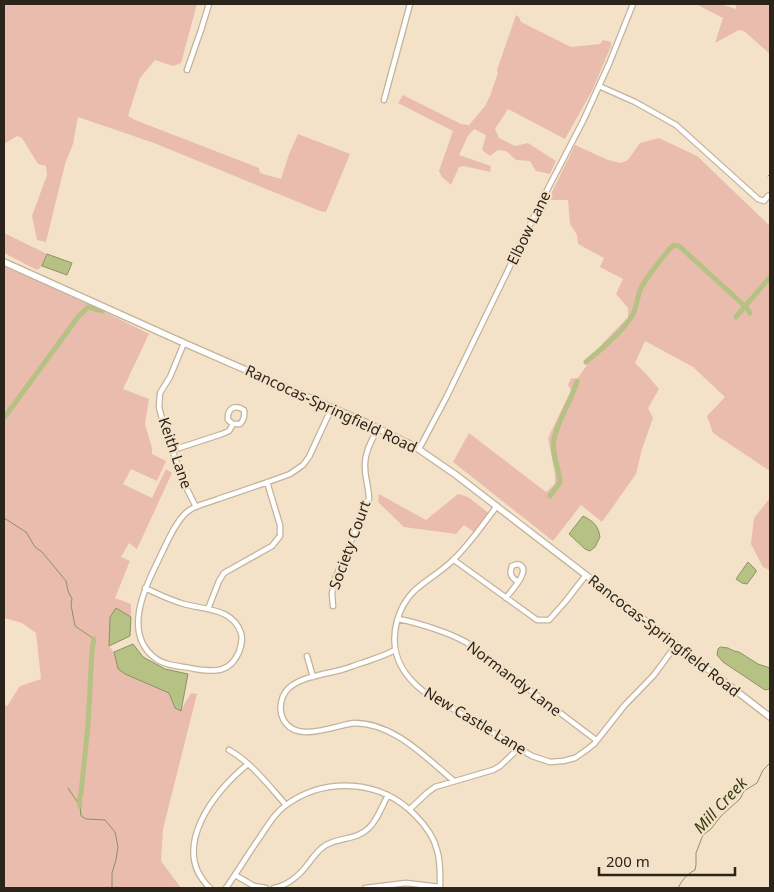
<svg xmlns="http://www.w3.org/2000/svg" width="774" height="892" viewBox="0 0 774 892" font-family="'Noto Sans',sans-serif">
	<style>
		.green { fill: #e9bcae }
		.water { fill: #b6c184; stroke: #8c9264 }
		.lines { fill: none; stroke-linecap: round; stroke-linejoin: round }
		.stream { stroke: #8c9264; stroke-width: 1 }
		.canal { stroke: #b6c184; stroke-width: 5 }
		.minor-casing { stroke: #c3b299; stroke-width: 7 }
		.major-casing { stroke: #c3b299; stroke-width: 8 }
		.minor { stroke: #fff; stroke-width: 4.5 }
		.major { stroke: #fff; stroke-width: 5.5 }
		.labels { text-anchor: middle; stroke-width: 4.5; stroke-linejoin: round; paint-order: stroke }
		.street-label { font-size: 15px; fill: #2b241b; stroke: #f4e2c8 }
		.water-label { font-size: 16px; font-style: italic; fill: #353c0d; stroke: #f4e2c8 }
	</style>
	<rect width="100%" height="100%" fill="#f4e2c8"/>
	<!-- green -->
	<path class="green" d="M4 4H197L181 63 173 66 155 60 140 78 128 116 135 120 259 168 260 173 281 179 289 154 298 134 350 154 326 212 320 211 154 143 78 117 73 144 65 164 46 242 37 240 32 216 47 175 46 166 38 164 22 138 17 136 4 144V146Z
		M696 4H720L736 9V4H770V54L744 31 739 30 715 43 723 18Z
		M516 15 519 17 521 22 571 47 600 44 603 40 611 42V46L592 91 565 139 508 109 495 129 499 138 515 146 528 143 556 161 550 174 536 171 530 161 516 160 506 151 498 150 490 156 482 150 486 135 474 129 468 136 459 155 491 166 490 172 464 166 459 167 451 185 442 177 439 171 453 131 398 103 403 95 461 124 469 125 485 106 490 96 498 73 497 70Z
		M659 138 697 156 770 226V326L769 328 770 330V471L713 433 707 416 725 397 693 367 645 341 635 363 648 376 659 389 648 408 653 418 642 449 636 474 602 522 581 505 553 541 453 462 469 433 546 492 555 484V474L548 438 571 390 568 385 571 378 577 379 603 343 628 317V308L616 294 623 279 600 267 604 258 578 244 577 235 570 224 568 200H548L575 145 608 160 620 163 628 160 640 143Z
		M4 233 47 254 42 266 37 270 4 253Z
		M4 266 107 313 149 334 123 389 149 399 145 424 152 448V454L166 461 157 481 131 469 123 484 152 498 166 469 172 473 137 549 129 543 121 557 130 561 115 598 131 604V617L116 608 109 646 114 652 118 669 125 674 169 693 175 708 181 710 191 693 197 694 163 829 161 861 181 888H4V705L7 706 20 686 41 679 36 633 22 623 4 618Z
		M379 494 426 520 458 494 468 497 490 514 475 533 464 525 456 534 404 527 378 502Z
		M770 498V570L763 567 751 544 754 518Z"/>
	<!-- water -->
	<path class="water" d="M47 254 72 263 67 275 42 266Z
		M583 516C594 522 598 525 600 537L595 547 590 551 585 549 569 534Z
		M748 562 756 570V572L747 584 742 583 736 579Z
		M116 608 131 617 130 636 109 646 110 617Z
		M133 644 143 657 165 669 188 674 181 711 175 708 169 693 125 674 118 669 114 652Z
		M720 647 728 648 734 651 739 652 758 664 770 668V689L765 690 723 662 717 655 718 649Z"/>
	<g class="lines">
		<!-- stream -->
		<path class="stream" d="M768 176 770 174
			M4 518 26 532 35 547 42 552 66 581 68 591 72 599 71 605 75 626 94 639
			M68 788 80 806 81 816 86 819 105 820 115 832 118 847 116 860 112 873V888
			M678 888C683 879 686 875 695 870L696 865V853L703 835 711 829 721 816 740 799 744 791 757 783 763 770 770 763"/>
		<!-- canal -->
		<path class="canal" d="M736 317 770 277
			M586 362C600 350 625 330 633 314 637 306 637 297 641 288 645 280 667 250 674 245L679 246 747 308 750 313
			M4 418 78 317 88 307 102 311
			M550 496 560 482C559 468 551 453 554 439 558 419 572 401 577 381
			M80 806 79 800 81 793 88 725 92 650 94 639"/>
		<!-- minor casing -->
		<g class="minor-casing">
			<path id="minor" d="M187 70 201 30 209 4
				M599 86 635 102 676 125 758 199 764 201 768 196
				M384 100 410 4
				M184 343 170 377 160 393 159 407 164 426 183 481 196 507
				M419 449 447 396 543 198 583 121 609 64 633 4
				M173 450 222 434 229 431 233 424 228 420C227 408 235 404 244 410 245 416 244 420 240 424H233
				M497 506C483 524 470 544 453 560 441 572 426 580 414 591 406 599 400 610 397 621 389 651 400 673 423 691L532 756 550 762 563 761 575 758 585 751 594 744 624 706 654 675 676 645
				M454 560 537 620H549L565 602 586 575
				M145 588C158 594 170 600 184 604 205 610 233 608 241 633 243 640 241 646 239 652 230 673 215 672 195 669 182 666 165 666 155 658 123 634 144 589 158 561 165 547 175 522 187 512 195 505 208 503 218 499 242 491 266 483 290 474L303 465 309 457 332 407
				M506 598C510 592 531 571 520 565 517 563 515 565 512 566 509 574 511 577 518 582
				M333 606 332 594 334 581 369 499C369 488 365 478 365 467 364 453 372 440 378 428
				M208 609 219 581 224 573 272 546 280 536V525L267 482
				M398 619C419 623 451 633 469 644L596 740
				M395 650C384 656 373 659 362 663 355 665 348 668 341 670 325 674 302 677 290 687 281 694 278 709 283 719 296 744 333 726 354 723 394 723 425 757 454 781
				M307 656 313 677
				M229 750C251 762 269 786 286 805
				M410 809 427 793 435 787 493 770 500 766 519 748
				M235 875 254 886 266 888
				M210 888C169 849 214 791 248 764
				M226 888C238 871 248 854 260 837 268 825 275 813 286 805 326 776 381 780 415 815 425 825 434 837 437 850 441 862 440 876 440 888
				M274 888C288 885 299 876 308 864 313 857 319 849 326 845 340 837 357 840 369 828 378 819 382 806 388 795
				M365 888 406 883 440 887"/>
		</g>
		<!-- major casing -->
		<g class="major-casing">
			<path id="major" d="M4 262 184 343 367 423 414 446 456 475 770 717"/>
		</g>
		<!-- minor -->
		<use href="#minor" class="minor"/>
		<!-- major -->
		<use href="#major" class="major"/>
	</g>
	<g class="labels">
		<!-- street labels -->
		<g class="street-label">
			<text transform="translate(529 228) rotate(-64)" y="5">Elbow Lane</text>
			<text transform="translate(331 409) rotate(25)" y="5">Rancocas-Springfield Road</text>
			<text transform="translate(175 453) rotate(71)" y="5">Keith Lane</text>
			<text transform="translate(350 545) rotate(-70)" y="5">Society Court</text>
			<text transform="translate(664 636) rotate(38)" y="5">Rancocas-Springfield Road</text>
			<text transform="translate(514 679) rotate(37)" y="5">Normandy Lane</text>
			<text transform="translate(475 721) rotate(31)" y="5">New Castle Lane</text>
		</g>
		<!-- water labels -->
		<g class="water-label">
			<text transform="translate(720 805) rotate(-47)" y="6">Mill Creek</text>
		</g>
	</g>
	<!-- border -->
	<rect width="774" height="892" fill="none" stroke="#2b241b" stroke-width="10"/>
	<!-- scale -->
	<path d="M599 867v8h136v-8" fill="none" stroke="#2b241b" stroke-width="2.5"/>
	<text x="606" y="867" font-size="15" fill="#2b241b" stroke="#f4e2c8" stroke-width="4" paint-order="stroke">200 m</text>
</svg>
